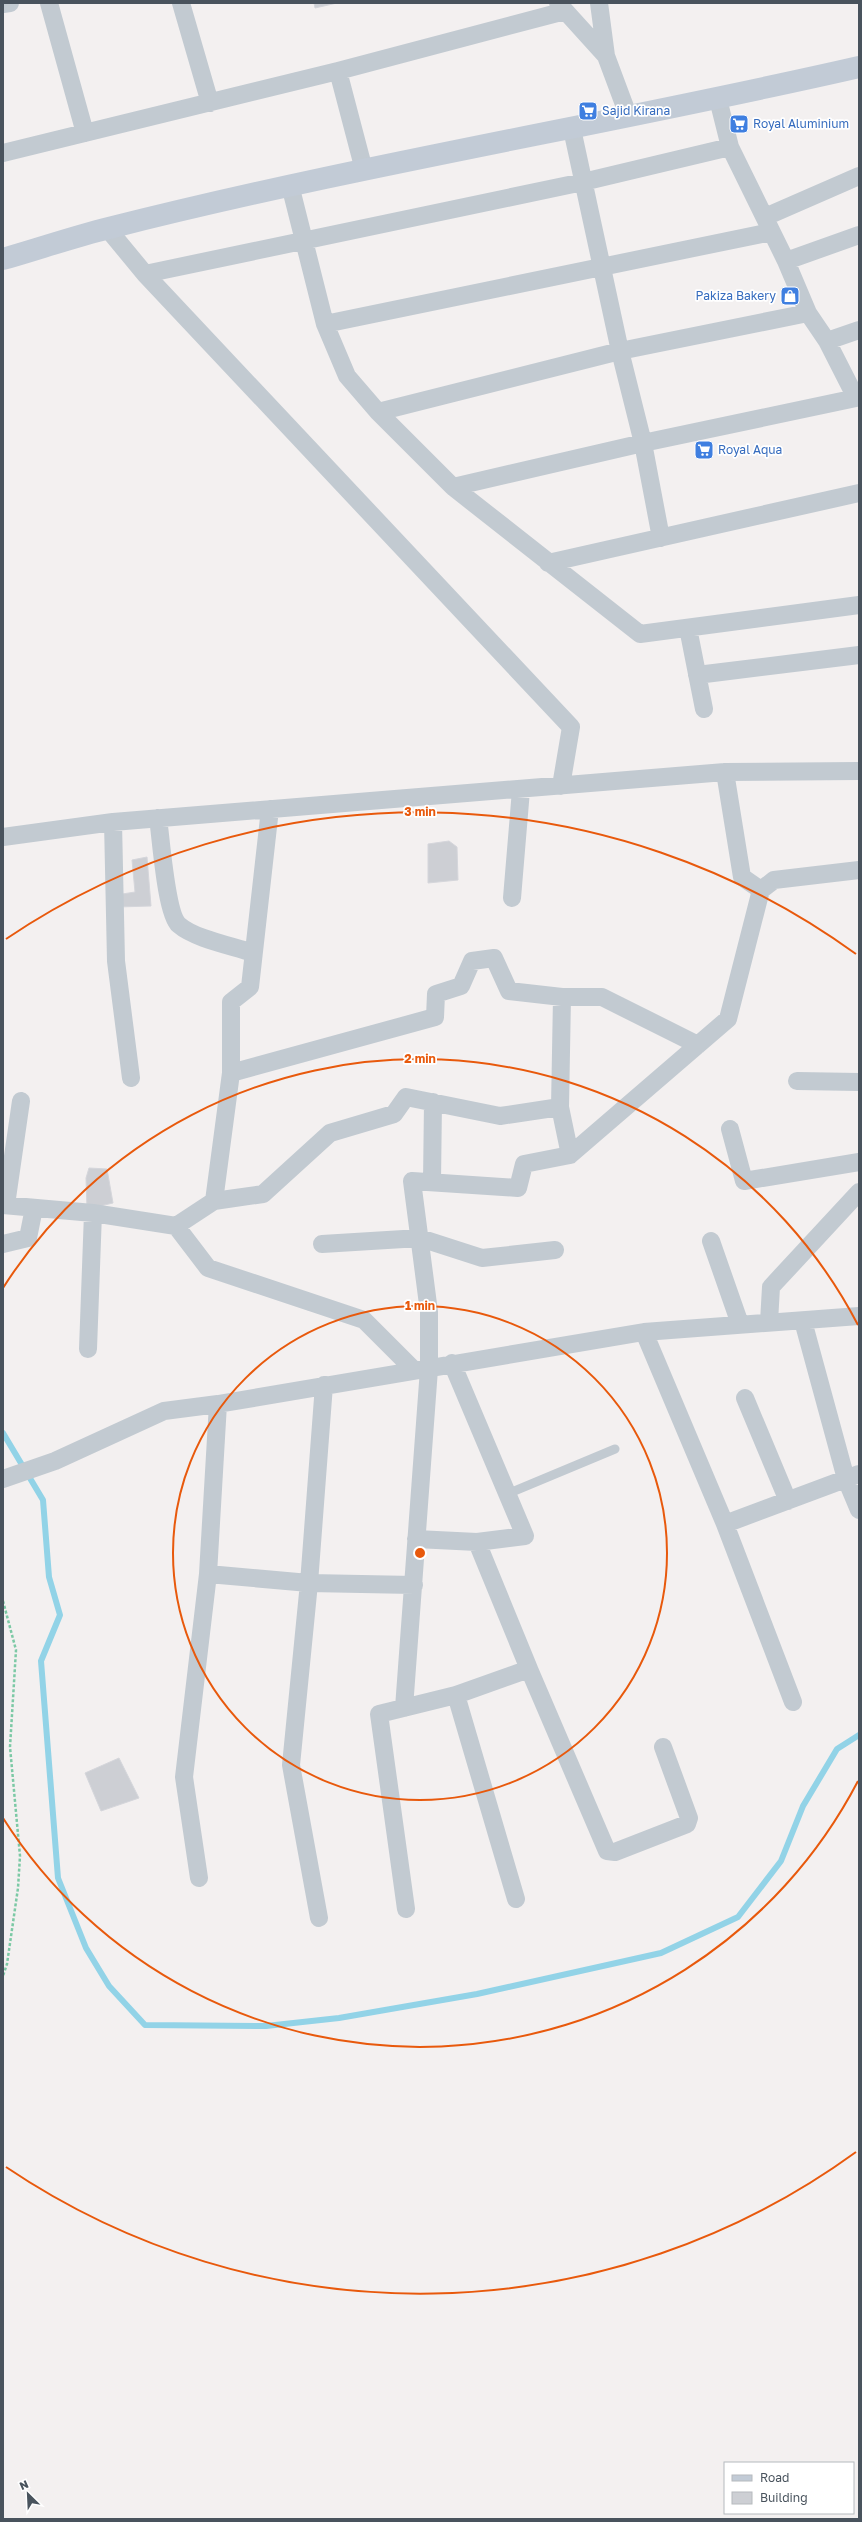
<svg xmlns="http://www.w3.org/2000/svg" width="862" height="2522" viewBox="0 0 862 2522" font-family="'Golos Text',sans-serif">
	<style>
		.lines { fill: none; stroke-linecap: round; stroke-linejoin: round }
		.stream { stroke: #92d3e7; stroke-width: 6 }
		.building { fill: #cdcfd4; stroke: #d5d6db }
		.path { stroke: #7cc9a5; stroke-width: 2.5; stroke-dasharray: 3 2; stroke-linecap: butt }
		.service { stroke: #c2cad1; stroke-width: 9 }
		.minor { stroke: #c2cad1; stroke-width: 18 }
		.secondary { stroke: #c2cbd6; stroke-width: 22 }
		.ring { fill: none; stroke: #e8590c; stroke-width: 2 }
		.labels { text-anchor: middle; stroke-width: 3.5; stroke-linejoin: round; paint-order: stroke }
		.shop-label { font-size: 12px; fill: #366cbe; stroke: #fff; text-anchor: start }
		.centre { fill: #e8590c; stroke: #fff; stroke-width: 2 }
		.ring-label { font-size: 12px; text-anchor: middle; font-weight: bold; fill: #e8590c; stroke: #fff; stroke-width: 3.5; stroke-linejoin: round; paint-order: stroke }
	</style>
	<rect width="100%" height="100%" fill="#f3f0f0"/>
	<g class="lines">
		<!-- stream -->
		<path class="stream" d="M3 1433 43 1500 49 1577 60 1615 41 1661 58 1878 86 1948 109 1986 145 2025 266 2026 339 2018 477 1994 661 1953 738 1917 781 1861 803 1806 837 1749 859 1735"/>
	</g>
	<!-- building -->
	<path class="building" d="M314 3H337L315 8Z
		M449 841 457 847 458 880 428 883V844Z
		M147 857 151 906 117 907 116 895 135 892 132 860Z
		M89 1168 107 1169 113 1203 87 1209 86 1178Z
		M119 1758 139 1798 101 1811 85 1773Z"/>
	<g class="lines">
		<!-- path -->
		<path class="path" d="M3 1601 16 1650 10 1747 20 1856 18 1888 7 1964 3 1976"/>
		<!-- service -->
		<path class="service" d="M507 1494 615 1449"/>
		<!-- minor -->
		<path class="minor" d="M49 3 85 133
			M181 3 210 103
			M558 3 606 56
			M599 3 606 56 628 115
			M3 4 10 3
			M338 71 364 170
			M572 129 620 351 643 443 661 538
			M3 153 338 71 565 11
			M290 185 325 324 347 376 378 412 453 487 640 634 859 605
			M765 217 859 176
			M107 228 145 274 571 727 561 786
			M786 261 859 235
			M145 274 583 182 730 147
			M325 324 771 232
			M827 341 859 330
			M378 412 620 351 808 313
			M453 487 643 443 856 398 827 341 808 313 786 261 730 147 718 99
			M548 563 859 493
			M688 628 704 709
			M697 675 859 655
			M725 772 742 877 761 890
			M158 818C161 838 166 914 179 925 195 939 233 946 253 953
			M113 822 116 961 131 1078
			M3 837 113 822 725 772 859 771
			M512 898 521 790
			M562 997 560 1107 570 1155
			M231 1073 435 1017 436 994 461 986 472 961 494 958 509 991 562 997H602L698 1045
			M797 1081 859 1082
			M730 1129 744 1181 859 1162
			M432 1182 433 1102
			M214 1201 263 1194 330 1133 394 1114 406 1097 500 1116 560 1107
			M3 1205 93 1213 176 1226 208 1268 364 1320 414 1370
			M6 1205 21 1101
			M176 1226 214 1201 231 1073V1002L250 987 270 809
			M711 1241 740 1324
			M3 1244 28 1238 34 1208
			M322 1244 420 1238 482 1258 555 1250
			M803 1321 846 1479 859 1510
			M769 1322 771 1287 859 1192
			M644 1332 725 1524 793 1702
			M88 1349 93 1213
			M745 1398 788 1501
			M3 1479 55 1461 164 1411 218 1404 644 1332 859 1316
			M725 1524 859 1474
			M416 1539 477 1542 525 1536 452 1363
			M208 1574 309 1583 414 1585
			M529 1669 607 1851 615 1852 687 1824 689 1818 663 1747
			M456 1695 516 1899
			M404 1708 429 1369V1312L412 1181 518 1188 524 1164 570 1155 728 1019 761 890 774 880 859 870
			M199 1878 184 1777 208 1574 218 1404
			M406 1909 379 1714 456 1695 529 1669 477 1542
			M319 1918 291 1765 309 1583 324 1385"/>
		<!-- secondary -->
		<path class="secondary" d="M3 259C38 249 73 237 109 228 357 165 610 124 859 67"/>
	</g>
	<!-- distance rings -->
	<g class="ring">
		<circle cx="420" cy="1553" r="247"/>
		<path d="M858 1781A494 494 0 0 1 3 1818M3 1288A494 494 0 0 1 858 1325"/>
		<path d="M856 2152A741 741 0 0 1 6 2167M6 939A741 741 0 0 1 856 954"/>
	</g>
	<!-- icons -->
	<defs>
		<g id="supermarket-square" transform="scale(1)"><rect x="-9" y="-9" width="18" height="18" rx="4" fill="#3f7fe0" stroke="#fff"/><path d="M-6-5.5h2.5l.6 2H6L4.5 2H-2.5L-4.4-4H-6ZM-1.5 3.2a1.3 1.3 0 1 0 .1 0ZM3 3.2a1.3 1.3 0 1 0 .1 0Z" fill="#fff"/></g>
		<g id="shop-square" transform="scale(1)"><rect x="-9" y="-9" width="18" height="18" rx="4" fill="#3f7fe0" stroke="#fff"/><path d="M-5-2.5h2.3a2.7 3.5 0 0 1 5.4 0H5L5.5 6h-11ZM-1.5-2.5h3a1.5 2.3 0 0 0-3 0Z" fill="#fff"/></g>
	</defs>
	<g fill-rule="evenodd">
		<use href="#supermarket-square" x="588" y="111"/>
		<use href="#supermarket-square" x="739" y="124"/>
		<use href="#shop-square" x="790" y="296"/>
		<use href="#supermarket-square" x="704" y="450"/>
	</g>
	<g class="labels">
		<!-- shop labels -->
		<g class="shop-label">
			<text x="602" y="115">Sajid Kirana</text>
			<text x="753" y="128">Royal Aluminium</text>
			<text x="776" y="300" text-anchor="end">Pakiza Bakery</text>
			<text x="718" y="454">Royal Aqua</text>
		</g>
	</g>
	<circle cx="420" cy="1553" r="6" class="centre"/>
	<g class="ring-label">
		<text x="420" y="816">3 min</text>
		<text x="420" y="1063">2 min</text>
		<text x="420" y="1310">1 min</text>
	</g>
	<!-- border -->
	<rect width="862" height="2522" fill="none" stroke="#49535d" stroke-width="8"/>
	<!-- legend -->
	<rect x="724" y="2462" width="130" height="52" fill="#ffffff" stroke="#b6babe"/>
	<rect x="732" y="2475" width="20" height="6" fill="#c2cbd6" stroke="#b6babe"/>
	<text x="760" y="2482" font-size="12" fill="#49535d">Road</text>
	<rect x="732" y="2492" width="20" height="12" fill="#cdcfd4" stroke="#b6babe"/>
	<text x="760" y="2502" font-size="12" fill="#49535d">Building</text>
	<!-- north arrow -->
	<g transform="translate(28 2494) rotate(336)" stroke="#ffffff" stroke-width="3" paint-order="stroke">
	<path d="M0-3L7 15L0 10L-7 15Z" fill="#49535d"/>
	<text y="-6" font-size="11" font-weight="bold" text-anchor="middle" fill="#49535d">N</text>
	</g>
</svg>
